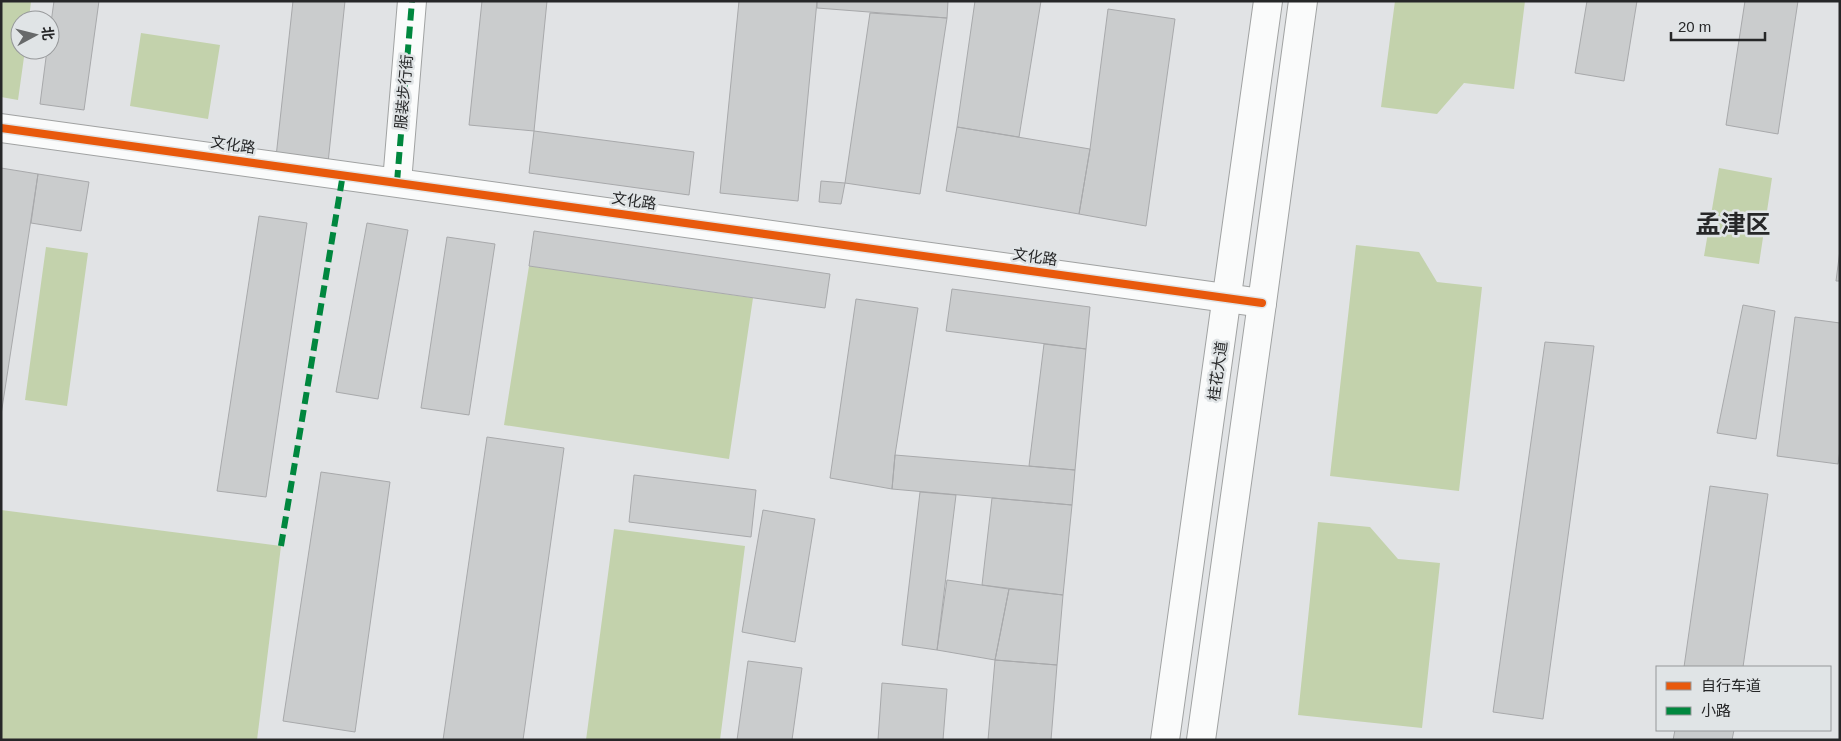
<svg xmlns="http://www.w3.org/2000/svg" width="1841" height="741" viewBox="0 0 1841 741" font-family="Helvetica,'Noto Sans SC',sans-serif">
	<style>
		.green { fill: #c3d2ac }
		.building { fill: #cacccd; stroke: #a8a9ab }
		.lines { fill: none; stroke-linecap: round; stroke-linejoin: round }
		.minor-casing { stroke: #a0a2a2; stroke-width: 30 }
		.major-casing { stroke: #a0a2a2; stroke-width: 30 }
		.minor { stroke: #fafbfb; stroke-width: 28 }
		.major { stroke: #fafbfb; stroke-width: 28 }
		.quiet { stroke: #00873e; stroke-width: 6; stroke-dasharray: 12 6; stroke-linecap: butt }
		.cycleway-casing { stroke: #e0e4e6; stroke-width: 11 }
		.cycleway { stroke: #e8590c; stroke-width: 8 }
		.labels { text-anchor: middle; stroke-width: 5; stroke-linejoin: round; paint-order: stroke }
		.street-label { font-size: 15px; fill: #262728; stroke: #e0e4e6 }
		.town-label { font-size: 25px; font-weight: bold; fill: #262728; stroke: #e0e4e6 }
	</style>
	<rect width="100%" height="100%" fill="#e1e3e5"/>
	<!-- green -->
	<path class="green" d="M1 1H31L29 20H20V50H25L18 100 1 97Z
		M1395 1H1525L1514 89 1464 83 1437 114 1381 107Z
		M141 33 220 45 208 119 130 106Z
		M1719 168 1772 178 1759 264 1704 256Z
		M1356 245 1419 252 1437 282 1482 287 1459 491 1330 476Z
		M46 247 88 253 67 406 25 400Z
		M529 266 753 298 729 459 504 425Z
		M1 510 281 546 257 740H1Z
		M1318 522 1370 527 1398 559 1440 563 1422 728 1298 715Z
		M614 529 745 546 720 740H586Z"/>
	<!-- building -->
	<path class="building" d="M54 1H99L84 110 40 104 47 50H50V30Z
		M293 1H345L328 163 276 157Z
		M482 1H547L534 131 469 125Z
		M739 1H817L798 201 720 193Z
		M817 1H948L947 18 817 8Z
		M975 1H1041L1019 137 957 127Z
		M1587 1H1637L1624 81 1575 73Z
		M1745 1H1798L1778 134 1726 125Z
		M1108 9 1175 19 1146 226 1079 214 1090 149Z
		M870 13 947 18 920 194 845 183Z
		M957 127 1090 149 1079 214 946 191Z
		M534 131 694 152 689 195 529 173Z
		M1 168 38 174 1 415Z
		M38 174 89 182 81 231 31 223Z
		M821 181 845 183 841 204 819 202Z
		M259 216 307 223 266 497 217 491Z
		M367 223 408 230 378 399 336 392Z
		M534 231 830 274 825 308 529 266Z
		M447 237 495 244 469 415 421 408Z
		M1840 250V281H1836Z
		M952 289 1090 307 1086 349 946 331Z
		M856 299 918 308 895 455 892 489 830 478Z
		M1743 305 1775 311 1756 439 1717 433Z
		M1795 317 1840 323V450L1838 464 1777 456Z
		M1545 342 1594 346 1543 719 1493 712Z
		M1044 344 1086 349 1075 470 1029 466Z
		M487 437 564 448 523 740H443Z
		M895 455 1075 470 1072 505 892 489Z
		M321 472 390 482 355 732 283 721Z
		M634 475 756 490 751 537 629 522Z
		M1710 486 1768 494 1743 667H1684Z
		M920 492 956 495 937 650 902 645Z
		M992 498 1072 505 1063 595 982 585Z
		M763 510 815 519 795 642 742 632Z
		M947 580 1009 589 995 660 937 650Z
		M1009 589 1063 595 1057 665 995 660Z
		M995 660 1057 665 1051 740H988Z
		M748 661 802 668 792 740H737Z
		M882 683 947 689 943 740H878Z
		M1675 730H1734L1732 740H1673Z"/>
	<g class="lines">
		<!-- minor casing -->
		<g class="minor-casing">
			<path id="minor" d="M1 128 1262 303
				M397 182 412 1"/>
		</g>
		<!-- major casing -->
		<g class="major-casing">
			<path id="major" d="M1165 740 1268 1
				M1201 740 1262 303 1303 1"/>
		</g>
		<!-- minor -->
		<use href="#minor" class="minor"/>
		<!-- major -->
		<use href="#major" class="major"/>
		<!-- quiet -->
		<path class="quiet" d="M397 182 412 1
			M281 546 343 174"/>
		<!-- cycleway casing -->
		<g class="cycleway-casing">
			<path id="cycleway" d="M1 128 1262 303"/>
		</g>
		<!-- cycleway -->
		<use href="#cycleway" class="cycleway"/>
	</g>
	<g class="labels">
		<!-- street labels -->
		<g class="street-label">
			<text transform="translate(404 92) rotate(-85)" y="5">服装步行街</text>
			<text transform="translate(233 145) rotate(8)" y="5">文化路</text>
			<text transform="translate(634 201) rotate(8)" y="5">文化路</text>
			<text transform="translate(1035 257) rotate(8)" y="5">文化路</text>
			<text transform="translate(1218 371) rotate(-82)" y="5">桂花大道</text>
		</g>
		<!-- town labels -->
		<g class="town-label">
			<text x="1733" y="233">孟津区</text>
		</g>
	</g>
	<!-- border -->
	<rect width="1841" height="741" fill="none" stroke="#262728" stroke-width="5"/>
	<!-- legend -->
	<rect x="1656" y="666" width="175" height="65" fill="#e0e4e6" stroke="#96989a"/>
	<rect x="1666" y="682" width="25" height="8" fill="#e8590c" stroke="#96989a"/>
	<text x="1701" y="691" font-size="15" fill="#262728">自行车道</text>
	<rect x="1666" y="707" width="25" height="8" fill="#00873e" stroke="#96989a"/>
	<text x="1701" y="716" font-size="15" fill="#262728">小路</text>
	<!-- north arrow -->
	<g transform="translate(35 35) rotate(83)"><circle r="24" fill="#e0e4e6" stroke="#96989a"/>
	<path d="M0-4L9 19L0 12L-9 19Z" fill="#67696a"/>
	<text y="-8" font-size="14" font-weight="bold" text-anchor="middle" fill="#262728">北</text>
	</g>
	<!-- scale -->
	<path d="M1671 32v8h94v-8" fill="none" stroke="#262728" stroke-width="2.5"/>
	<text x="1678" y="32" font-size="15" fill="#262728" stroke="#e0e4e6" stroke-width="4" paint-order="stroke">20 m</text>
</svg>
